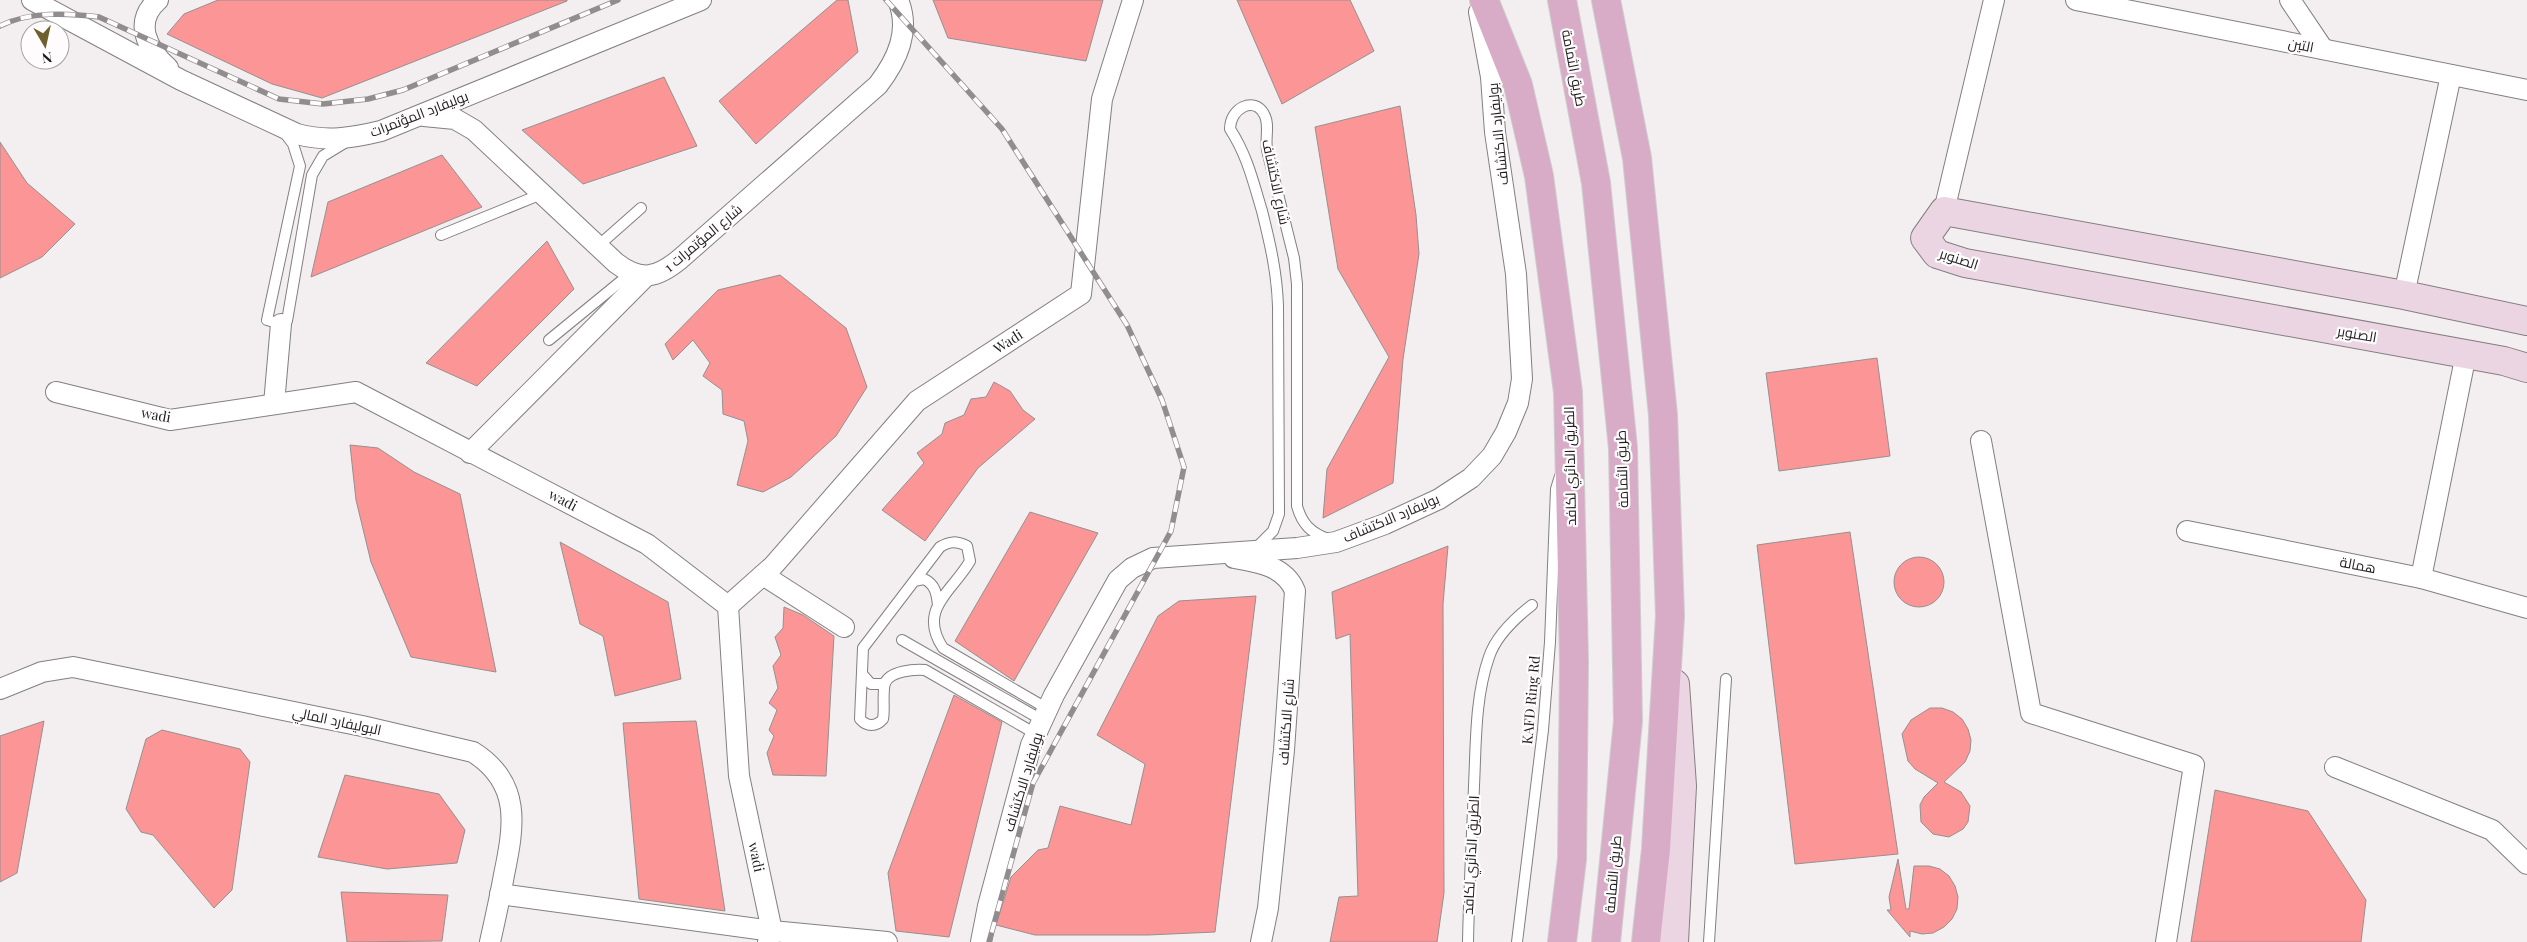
<svg xmlns="http://www.w3.org/2000/svg" width="2527" height="942" viewBox="0 0 2527 942" font-family="'Playfair Display',Cairo,serif">
	<style>
		.building { fill: #fc9595; stroke: #969090 }
		.lines { fill: none; stroke-linecap: round; stroke-linejoin: round }
		.lane-casing { stroke: #847f80; stroke-width: 12 }
		.street-casing { stroke: #847f80; stroke-width: 22 }
		.secondary-casing { stroke: #847f80; stroke-width: 30 }
		.primary-casing { stroke: #cecdcd; stroke-width: 30 }
		.lane { stroke: #fff; stroke-width: 10 }
		.street { stroke: #fff; stroke-width: 20 }
		.secondary { stroke: #ecd5e3; stroke-width: 28 }
		.primary { stroke: #d8acc7; stroke-width: 28 }
		.rail-casing { stroke: #918d8e; stroke-width: 5.5 }
		.rail { stroke: #fefcfc; stroke-width: 4; stroke-dasharray: 11; stroke-linecap: butt }
		.labels { text-anchor: middle; stroke-width: 4.5; stroke-linejoin: round; paint-order: stroke }
		.street-label { font-size: 14px; fill: #1f1d1d; stroke: #fefcfc }
	</style>
	<rect width="100%" height="100%" fill="#f3eeef"/>
	<!-- building -->
	<path class="building" d="M218 0H567V1L322 98 272 84 167 34 184 14Z
		M837 0H848L858 52 756 144 719 101Z
		M933 0H1103L1086 61 948 38Z
		M1237 0H1350L1374 51 1282 104Z
		M664 77 697 146 583 184 522 130Z
		M1400 106 1416 215 1419 254 1403 359 1393 483 1323 518 1327 469 1389 357 1338 269 1315 127Z
		M0 142 27 183 75 224 42 257 0 278Z
		M442 155 482 207 311 277 328 202Z
		M547 241 574 289 477 386 426 363Z
		M780 275 846 328 867 387 836 436 791 477 763 492 737 485 748 441 744 421 723 414 722 390 703 376 710 363 693 340 673 360 665 344 718 290Z
		M1877 358 1890 456 1779 471 1766 373Z
		M994 382 1010 391 1023 410 1035 419 978 468 925 541 882 510 924 463 917 453 942 434 945 423 964 415 971 399 986 397Z
		M350 445 378 448 414 472 460 494 496 672 411 657 371 562 356 500Z
		M1030 512 1098 533 1014 681 955 641Z
		M1850 532 1898 854 1795 864 1757 545Z
		M560 542 668 602 681 679 615 696 603 636 580 624Z
		M1448 546 1443 604 1444 893 1437 942H1330L1339 897 1358 896 1350 634 1336 639 1332 592Z
		M1894 582a25 25 0 1 1 50 0a25 25 0 1 1-50 0Z
		M1256 596 1215 932 1148 935H1035L996 925 1011 877 1038 850 1048 848 1060 806 1131 825 1145 764 1097 735 1158 616 1179 601Z
		M784 607 803 615 834 636 826 776 773 775 767 753 774 736 769 730 777 710 769 703 778 688 773 666 781 655 775 637 783 628Z
		M954 695 1002 722 949 937 896 931 888 873Z
		M1930 708H1942L1953 712 1962 719 1968 729 1971 740 1970 751 1965 762 1944 782 1961 792 1970 806 1968 822 1963 829 1949 837 1933 834 1921 822 1920 805 1924 797 1938 783 1915 769 1908 761 1902 734 1911 720Z
		M44 721 17 873 0 882V736Z
		M696 721 725 911 639 899 623 723Z
		M162 730 240 749 250 762 232 890 214 908 153 835 141 832 126 809 146 739Z
		M345 775 439 794 465 830 457 863 387 869 318 857Z
		M2215 790 2308 811 2366 900 2361 942H2191Z
		M1898 859 1906 909H1909L1914 866H1929L1940 869 1949 876 1955 886 1958 897 1957 909 1952 919 1944 927 1933 933 1922 934 1910 931V937L1887 910H1891L1889 897Z
		M341 892 448 895 442 941 347 942Z"/>
	<g class="lines">
		<!-- lane casing -->
		<g class="lane-casing">
			<path id="lane" d="M284 132 293 144 300 166 267 320 281 324 287 321 312 175 323 156 346 142
				M441 235 544 193
				M598 246 641 208
				M549 340 631 273
				M1256 548 1273 531 1279 514 1278 306C1277 273 1270 243 1262 211 1253 181 1247 155 1230 129 1230 108 1254 96 1264 114 1270 124 1265 138 1267 150L1294 258 1297 284V506C1302 524 1311 533 1328 539
				M914 581 924 579C935 584 937 594 938 606
				M902 640 1042 720
				M862 674 871 684H885
				M1036 734 925 670C914 669 890 671 885 683 882 694 885 708 883 719 876 727 867 727 860 719L863 648 940 547C950 541 956 541 967 546L970 561C953 591 917 609 943 648L1048 709
				M1468 942C1469 890 1472 838 1474 786 1476 744 1475 697 1489 657 1496 636 1514 619 1532 605
				M1517 942 1543 730 1550 642 1556 489 1560 476
				M1709 942 1726 679"/>
		</g>
		<!-- street casing -->
		<g class="street-casing">
			<g id="street">
				<path d="M32 0 181 80 297 134C326 142 352 138 381 131L701 0"/>
				<path d="M158 0C133 22 147 49 168 68"/>
				<path d="M2076 0 2527 90"/>
				<path d="M2290 0 2323 49"/>
				<path d="M424 116 455 119 474 130 616 263C641 282 657 278 680 259L878 85C897 60 911 31 898 0"/>
				<path d="M1944 211 1994 0"/>
				<path d="M2404 295 2451 75"/>
				<path id="s1" d="M56 392 170 420 356 392 647 544 728 606 739 776 772 931 768 942"/>
				<path d="M274 404 281 324"/>
				<path d="M1981 441 2031 713 2194 765 2166 942"/>
				<path d="M470 453 646 276"/>
				<path d="M2187 531 2421 578 2527 608"/>
				<path d="M1234 558C1258 562 1285 566 1295 591L1284 750 1268 908 1261 942"/>
				<path d="M763 575 844 627"/>
				<path d="M2421 578 2466 354"/>
				<path id="s2" d="M728 606 773 566 917 401 1081 294 1102 99 1133 0"/>
				<path d="M0 689 42 672 73 667 362 726 473 752C522 783 514 826 504 875 500 897 495 920 490 942"/>
				<path d="M2335 767 2492 830 2527 864"/>
				<path d="M500 894 772 931 887 942"/>
				<path d="M981 942 988 906 1031 745 1054 695 1118 580 1132 568 1153 558 1297 548 1336 542 1385 524 1439 499 1471 478 1492 456 1506 432 1518 403 1522 379 1516 274 1495 132 1491 77 1479 12"/>
			</g>
		</g>
		<!-- secondary casing -->
		<g class="secondary-casing">
			<path id="secondary" d="M2527 321 2404 295 1944 211 1925 238 1937 254 1965 263 2504 361 2527 368
				M1674 942 1682 786 1675 684"/>
		</g>
		<!-- primary casing -->
		<g class="primary-casing">
			<path id="primary" d="M1484 0 1518 85 1539 176 1568 392 1574 662 1572 859 1562 942
				M1562 0 1596 183 1623 448 1628 721 1606 942
				M1606 0 1637 158 1663 415 1670 616 1656 849 1646 942"/>
		</g>
		<!-- lane -->
		<use href="#lane" class="lane"/>
		<!-- street -->
		<use href="#street" class="street"/>
		<!-- secondary -->
		<use href="#secondary" class="secondary"/>
		<!-- primary -->
		<use href="#primary" class="primary"/>
		<!-- rail casing -->
		<g class="rail-casing">
			<path id="rail" d="M886 0 1002 129 1127 325 1162 400 1184 467 1171 531 1033 783 989 942
				M0 26C30 11 67 13 99 17L279 99 323 104 368 99 403 90 618 0"/>
		</g>
		<!-- rail -->
		<use href="#rail" class="rail"/>
	</g>
	<g class="labels">
		<!-- street labels -->
		<g class="street-label">
			<text transform="translate(2301 45) rotate(11)" y="5">التين</text>
			<text transform="translate(1574 68) rotate(79)" y="5">طريق الثمامة</text>
			<text transform="translate(419 114) rotate(-21)" y="5">بوليفارد المؤتمرات</text>
			<text transform="translate(1498 134) rotate(-96)" y="5">بوليفارد الاكتشاف</text>
			<text transform="translate(1276 182) rotate(78)" y="5">شارع الاكتشاف</text>
			<text transform="translate(703 238) rotate(-40)" y="5">شارع المؤتمرات 1</text>
			<text transform="translate(1959 259) rotate(18)" y="5">الصنوبر</text>
			<text transform="translate(2357 334) rotate(10)" y="5">الصنوبر</text>
			<text dy="5" stroke="none"><textPath href="#s2" startOffset="388">Wadi</textPath></text>
			<text transform="translate(156 415) rotate(10)" y="5">wadi</text>
			<text transform="translate(1570 466) rotate(-91)" y="5">الطريق الدائري لكافد</text>
			<text transform="translate(1622 469) rotate(-92)" y="5">طريق الثمامة</text>
			<text dy="5" stroke="none"><textPath href="#s1" startOffset="539">wadi</textPath></text>
			<text transform="translate(1391 518) rotate(-23)" y="5">بوليفارد الاكتشاف</text>
			<text transform="translate(2358 565) rotate(11)" y="5">همالة</text>
			<text transform="translate(1531 700) rotate(-85)" y="5">KAFD Ring Rd</text>
			<text transform="translate(337 721) rotate(12)" y="5">البوليفارد المالي</text>
			<text transform="translate(1286 722) rotate(-86)" y="5">شارع الاكتشاف</text>
			<text transform="translate(1023 782) rotate(-73)" y="5">بوليفارد الاكتشاف</text>
			<text transform="translate(1471 855) rotate(-87)" y="5">الطريق الدائري لكافد</text>
			<text dy="5" stroke="none"><textPath href="#s1" startOffset="989">wadi</textPath></text>
			<text transform="translate(1613 874) rotate(-85)" y="5">طريق الثمامة</text>
		</g>
	</g>
	<!-- north arrow -->
	<g transform="translate(45 45) rotate(171)"><circle r="24" fill="#fefcfc" stroke="#a5a3a3"/>
	<path d="M0-4L9 19L0 12L-9 19Z" fill="#6e602d"/>
	<text y="-8" font-size="14" font-weight="bold" text-anchor="middle" fill="#1f1d1d">N</text>
	</g>
</svg>
